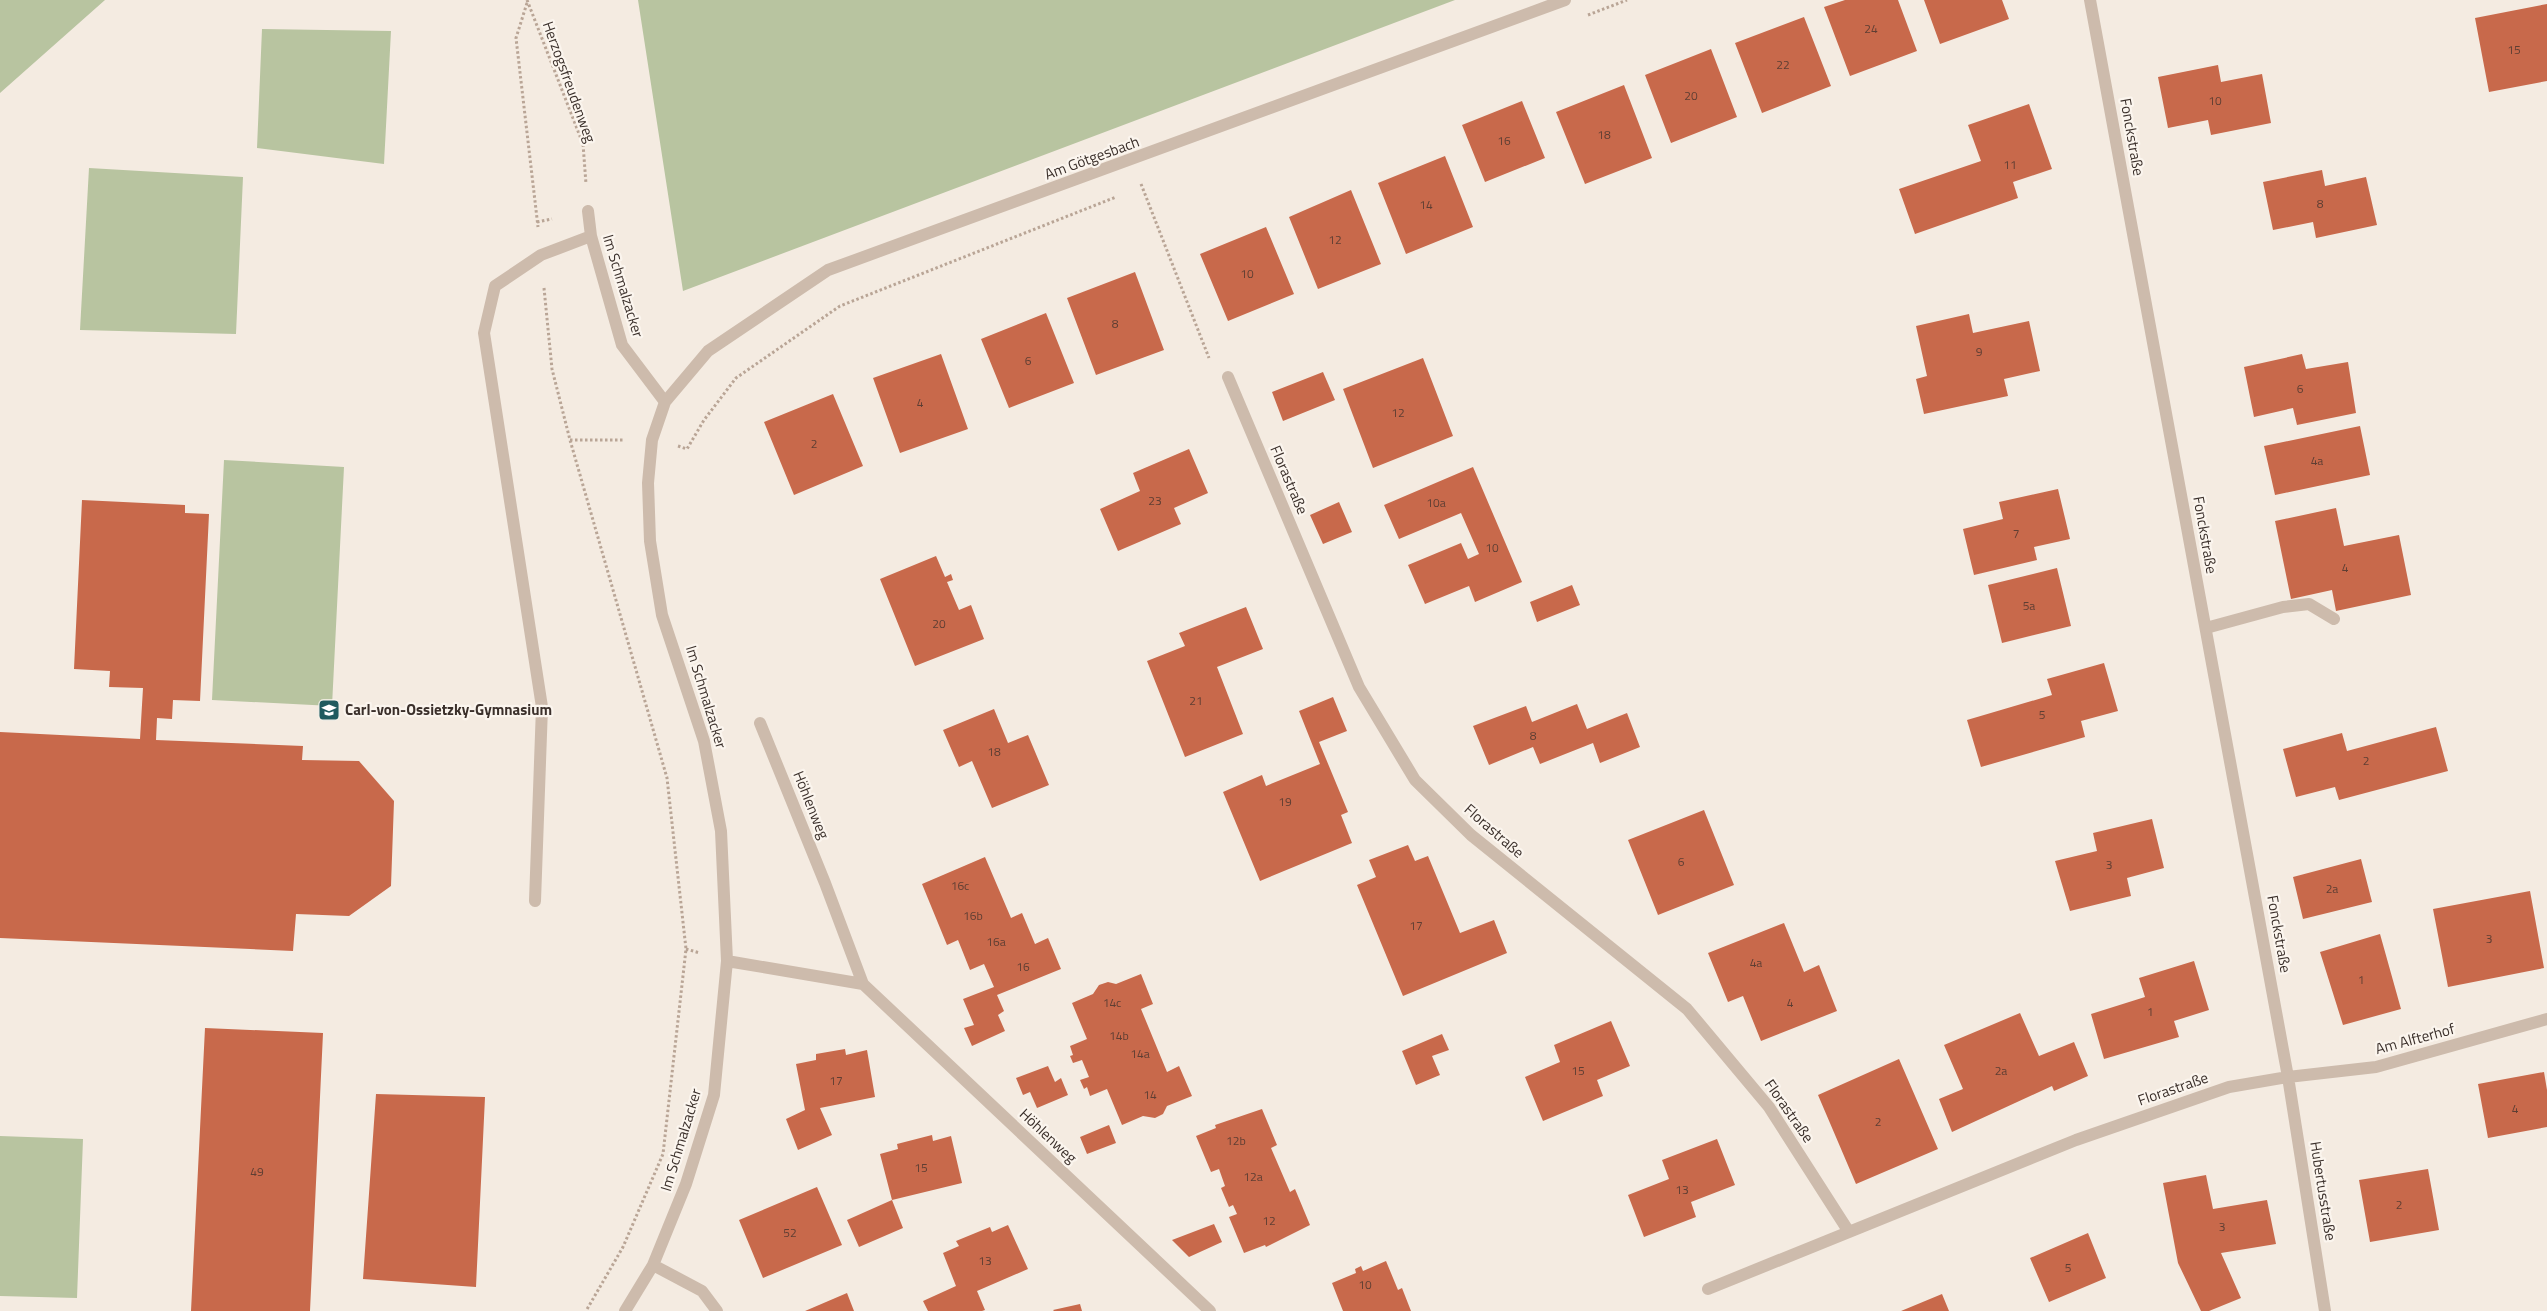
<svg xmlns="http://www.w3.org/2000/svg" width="2547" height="1311" viewBox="0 0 2547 1311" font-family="'Titillium Web',sans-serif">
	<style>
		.green { fill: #b8c4a0 }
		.building { fill: #c8694b }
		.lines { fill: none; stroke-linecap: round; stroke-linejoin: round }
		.path { stroke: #b9a596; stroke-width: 3; stroke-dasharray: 2.5 2.5; stroke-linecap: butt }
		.minor { stroke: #cdbbac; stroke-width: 12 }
		.labels { text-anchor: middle; stroke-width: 4.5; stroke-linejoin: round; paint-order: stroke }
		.number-label { font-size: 12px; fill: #5e3e33 }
		.street-label { font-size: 15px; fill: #3b302b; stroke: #fbf5ee }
		.poi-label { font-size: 15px; font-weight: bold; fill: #3b302b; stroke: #fbf5ee; text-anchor: start }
	</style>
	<rect width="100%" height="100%" fill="#f4ebe1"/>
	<!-- green -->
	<path class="green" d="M0 0H105L0 93Z
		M638 0H1455L683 291Z
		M262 29 391 31 384 164 257 148Z
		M89 168 243 177 236 334 80 330Z
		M224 460 344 467 332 706 212 700Z
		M0 1136 83 1139 77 1298 0 1296Z"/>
	<!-- building -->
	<path class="building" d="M1845 0H1898L1917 51 1850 76 1824 7Z
		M1924 0H2002L2009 19 1940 44Z
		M2547 4V81L2489 92 2475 18Z
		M1804 17 1831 86 1762 113 1735 43Z
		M1711 49 1737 117 1671 143 1645 75Z
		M2218 65 2221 82 2262 74 2271 123 2211 135 2208 120 2168 128 2158 77Z
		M1624 85 1652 158 1585 184 1556 112Z
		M1522 101 1545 158 1485 182 1462 125Z
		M2029 104 2052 169 2013 182 2018 198 1915 234 1899 189 1981 161 1968 125Z
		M1445 156 1473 227 1406 254 1378 183Z
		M2322 170 2325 186 2366 177 2377 225 2316 238 2313 222 2273 230 2263 182Z
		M1351 190 1381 264 1318 289 1289 217Z
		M1266 227 1294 294 1228 321 1200 254Z
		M1135 272 1164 350 1096 375 1067 298Z
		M1046 313 1074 383 1009 408 981 339Z
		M1969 314 1973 333 2029 321 2040 371 2004 379 2008 396 1924 414 1916 379 1927 376 1916 326Z
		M941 354 968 429 900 453 873 378Z
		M2302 354 2306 369 2348 362 2356 413 2297 425 2293 408 2254 417 2244 367Z
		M1423 358 1453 436 1373 468 1343 389Z
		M1323 372 1335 400 1283 421 1272 392Z
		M833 394 863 466 794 495 764 422Z
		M2360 426 2370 475 2275 495 2264 446Z
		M1189 449 1208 493 1174 508 1181 524 1118 551 1100 509 1140 491 1133 473Z
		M1473 467 1522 582 1475 602 1469 586 1425 604 1408 565 1461 543 1468 559 1479 554 1461 513 1399 539 1384 505Z
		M2058 489 2070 539 2034 547 2037 560 1974 575 1963 529 2003 519 1999 502Z
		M82 500 185 505V513L209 514 200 701 173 700 172 719 157 718 156 740 303 746 302 760 359 761 394 801 391 886 349 916 296 914 293 951 0 938V732L140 739 143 688 109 687 110 671 74 669Z
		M1339 502 1352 532 1323 544 1310 515Z
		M2336 508 2344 546 2399 535 2411 595 2336 611 2332 590 2291 599 2275 521Z
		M936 556 945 577 951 574 953 580 947 582 959 610 971 605 984 639 915 666 880 579Z
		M2057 568 2071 626 2002 643 1988 585Z
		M1572 585 1580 605 1537 622 1530 602Z
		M1246 607 1263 649 1217 667 1243 734 1185 757 1147 661 1185 646 1179 633Z
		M2104 663 2118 711 2081 721 2085 737 1981 767 1967 720 2052 695 2047 679Z
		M1333 697 1347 731 1319 742 1348 812 1341 815 1352 843 1260 881 1223 792 1262 775 1266 786 1320 764 1299 711Z
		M1577 704 1587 729 1627 713 1640 747 1600 763 1593 743 1540 764 1533 747 1489 765 1473 726 1526 706 1532 722Z
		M994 709 1008 743 1028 735 1049 785 992 808 972 761 959 767 943 730Z
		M2436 727 2448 771 2339 800 2335 787 2296 797 2283 749 2342 733 2347 751Z
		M1704 810 1734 885 1658 915 1628 840Z
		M2152 819 2164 868 2127 878 2131 896 2070 911 2055 861 2097 851 2093 833Z
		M1408 845 1415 861 1428 856 1460 933 1494 920 1507 953 1403 996 1357 885 1376 877 1369 860Z
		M985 857 1011 918 1022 913 1035 944 1048 938 1061 969 997 995 1004 1011 998 1015 1005 1031 972 1046 964 1028 974 1025 963 999 994 987 984 964 970 970 958 940 947 945 922 884Z
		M2361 859 2372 902 2303 919 2293 877Z
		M2530 891 2544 968 2448 987 2433 909Z
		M1784 923 1804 972 1819 965 1837 1011 1761 1041 1743 996 1728 1002 1708 953Z
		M2380 934 2401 1009 2343 1025 2320 952Z
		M2194 961 2209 1010 2174 1021 2179 1037 2104 1059 2091 1014 2145 997 2139 978Z
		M1141 974 1153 1004 1141 1009 1167 1072 1179 1066 1192 1096 1167 1106 1163 1114 1155 1118 1143 1116 1122 1125 1107 1089 1090 1096 1087 1087 1084 1089 1080 1080 1089 1077 1082 1060 1073 1063 1070 1056 1073 1055 1070 1046 1087 1039 1072 1003 1093 994 1099 985 1108 982 1116 984Z
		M2020 1013 2039 1056 2074 1042 2088 1076 2054 1091 2052 1086 1952 1132 1939 1099 1963 1089 1944 1045Z
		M1611 1021 1630 1066 1597 1080 1603 1096 1543 1121 1525 1077 1560 1062 1554 1045Z
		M205 1028 323 1033 310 1311H191Z
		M1442 1034 1449 1050 1432 1056 1440 1075 1416 1085 1402 1051Z
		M845 1049 846 1055 867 1050 875 1097 820 1108 832 1135 798 1150 786 1119 805 1110 796 1064 816 1060V1054Z
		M1899 1059 1938 1149 1856 1184 1818 1095Z
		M1048 1066 1055 1082 1061 1078 1068 1095 1037 1108 1030 1092 1023 1095 1016 1078Z
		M2544 1072 2547 1090V1127L2488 1138 2478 1084Z
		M376 1094 485 1097 476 1287 363 1279Z
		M1262 1109 1277 1145 1271 1148 1290 1192 1295 1189 1310 1225 1266 1247 1265 1245 1244 1253 1229 1217 1237 1214 1233 1205 1229 1207 1221 1188 1225 1186 1219 1169 1211 1172 1196 1136 1216 1128 1215 1125Z
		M1109 1125 1116 1143 1087 1154 1080 1137Z
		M932 1135 933 1141 951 1136 962 1183 892 1200 880 1154 898 1149 897 1144Z
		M1717 1139 1735 1185 1691 1202 1696 1217 1644 1237 1628 1195 1669 1179 1662 1160Z
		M2428 1169 2439 1230 2370 1242 2359 1180Z
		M2206 1175 2213 1209 2267 1200 2276 1244 2221 1253 2241 1298 2209 1311H2201L2178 1263 2163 1183Z
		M817 1187 842 1245 763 1278 739 1220Z
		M892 1200 903 1228 859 1247 847 1220Z
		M1214 1224 1222 1242 1189 1257 1172 1240Z
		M1008 1225 1028 1269 977 1291 985 1310 982 1311H928L923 1301 956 1286 943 1253 959 1246 956 1241 990 1227 992 1232Z
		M2088 1233 2106 1278 2049 1302 2030 1258Z
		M1386 1261 1398 1290 1402 1288 1411 1311H1343L1332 1283 1356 1273 1355 1269 1361 1266 1363 1271Z
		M847 1293 854 1311H805Z
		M1942 1294 1949 1311H1901Z
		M1080 1304 1082 1311H1054L1053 1310Z"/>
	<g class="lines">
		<!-- path -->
		<path class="path" d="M527 0 583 144 586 184
			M527 3 516 38 538 227
			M1588 15 1627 0
			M1141 184 1209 358
			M537 222 552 219
			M544 288 552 369 570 440 667 778 686 949 663 1154 623 1247 586 1311
			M570 440H625
			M678 446 687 449 704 420 736 378 840 306 1116 197
			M686 949 700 953"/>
		<!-- minor -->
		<path class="minor" d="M2090 0 2288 1077 2325 1311
			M588 211 591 236 622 345 665 402
			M1228 377 1359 687 1415 780 1471 835 1687 1009 1769 1107 1849 1232
			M2206 628 2283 607 2309 604 2334 619
			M760 723 825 883 863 984
			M535 901 542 707 484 333 495 286 541 255 591 236
			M727 961 863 984 1210 1311
			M653 1265 702 1291 717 1311
			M1708 1289 2076 1140 2229 1087 2288 1077 2376 1067 2547 1019
			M625 1311 653 1265 686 1184 714 1095 727 961 721 831 704 741 662 615 650 541 648 483 652 440 665 402 708 351 828 270 1565 0"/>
	</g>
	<!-- icons -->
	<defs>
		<g id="school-square" transform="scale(1.125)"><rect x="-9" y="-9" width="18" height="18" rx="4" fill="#1f5a5e" stroke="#fbf5ee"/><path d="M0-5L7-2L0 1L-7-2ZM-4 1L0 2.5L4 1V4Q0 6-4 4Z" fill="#fff"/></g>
	</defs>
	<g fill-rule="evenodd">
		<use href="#school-square" x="329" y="710"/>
	</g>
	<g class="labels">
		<!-- number labels -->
		<g class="number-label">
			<text x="1871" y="33">24</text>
			<text x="2514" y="54">15</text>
			<text x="1783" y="69">22</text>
			<text x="1691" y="100">20</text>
			<text x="2215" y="105">10</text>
			<text x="1604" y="139">18</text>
			<text x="1504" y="145">16</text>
			<text x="2010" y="169">11</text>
			<text x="2320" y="208">8</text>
			<text x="1426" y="209">14</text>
			<text x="1335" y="244">12</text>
			<text x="1247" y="278">10</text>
			<text x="1115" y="328">8</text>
			<text x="1979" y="356">9</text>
			<text x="1028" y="365">6</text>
			<text x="2300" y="393">6</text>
			<text x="920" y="407">4</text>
			<text x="1398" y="417">12</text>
			<text x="814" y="448">2</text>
			<text x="2317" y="465">4a</text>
			<text x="1155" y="505">23</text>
			<text x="1436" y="507">10a</text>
			<text x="2016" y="538">7</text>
			<text x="1492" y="552">10</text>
			<text x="2345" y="572">4</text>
			<text x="2029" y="610">5a</text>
			<text x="939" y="628">20</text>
			<text x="1196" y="705">21</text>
			<text x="2042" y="719">5</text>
			<text x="1533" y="740">8</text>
			<text x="994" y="756">18</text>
			<text x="2366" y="765">2</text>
			<text x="1285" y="806">19</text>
			<text x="1681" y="866">6</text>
			<text x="2109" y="869">3</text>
			<text x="960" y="890">16c</text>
			<text x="2332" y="893">2a</text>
			<text x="973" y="920">16b</text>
			<text x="1416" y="930">17</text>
			<text x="2489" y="943">3</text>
			<text x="996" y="946">16a</text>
			<text x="1756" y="967">4a</text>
			<text x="1023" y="971">16</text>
			<text x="2361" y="984">1</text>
			<text x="1112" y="1007">14c</text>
			<text x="1790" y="1007">4</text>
			<text x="2150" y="1016">1</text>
			<text x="1119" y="1040">14b</text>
			<text x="1140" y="1058">14a</text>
			<text x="1578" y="1075">15</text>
			<text x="2001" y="1075">2a</text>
			<text x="836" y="1085">17</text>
			<text x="1150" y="1099">14</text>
			<text x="2515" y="1113">4</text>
			<text x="1878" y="1126">2</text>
			<text x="1236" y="1145">12b</text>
			<text x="921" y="1172">15</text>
			<text x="257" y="1176">49</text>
			<text x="1253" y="1181">12a</text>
			<text x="1682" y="1194">13</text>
			<text x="2399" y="1209">2</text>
			<text x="1269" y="1225">12</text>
			<text x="2222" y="1231">3</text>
			<text x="790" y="1237">52</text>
			<text x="985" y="1265">13</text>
			<text x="2068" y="1272">5</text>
			<text x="1365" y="1289">10</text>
		</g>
		<!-- street labels -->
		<g class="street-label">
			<text transform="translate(569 82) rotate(70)" y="5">Herzogsfreudenweg</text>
			<text transform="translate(2132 137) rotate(80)" y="5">Fonckstraße</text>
			<text transform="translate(1092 158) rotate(-20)" y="5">Am Götgesbach</text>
			<text transform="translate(623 286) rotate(73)" y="5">Im Schmalzacker</text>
			<text transform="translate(1289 480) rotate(67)" y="5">Florastraße</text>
			<text transform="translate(2205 535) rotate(80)" y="5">Fonckstraße</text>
			<text transform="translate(706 697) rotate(73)" y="5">Im Schmalzacker</text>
			<text transform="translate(811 805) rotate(68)" y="5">Höhlenweg</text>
			<text transform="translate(1494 831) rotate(41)" y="5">Florastraße</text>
			<text transform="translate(2279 934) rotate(80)" y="5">Fonckstraße</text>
			<text transform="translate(2415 1039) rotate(-15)" y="5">Am Alfterhof</text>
			<text transform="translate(2173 1089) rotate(-19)" y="5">Florastraße</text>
			<text transform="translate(1789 1111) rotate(55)" y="5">Florastraße</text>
			<text transform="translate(1048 1136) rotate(43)" y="5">Höhlenweg</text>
			<text transform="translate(681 1140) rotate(-73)" y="5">Im Schmalzacker</text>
			<text transform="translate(2323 1191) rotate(81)" y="5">Hubertusstraße</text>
		</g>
		<!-- poi labels -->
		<g class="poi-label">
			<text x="345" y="715">Carl-von-Ossietzky-Gymnasium</text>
		</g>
	</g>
</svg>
